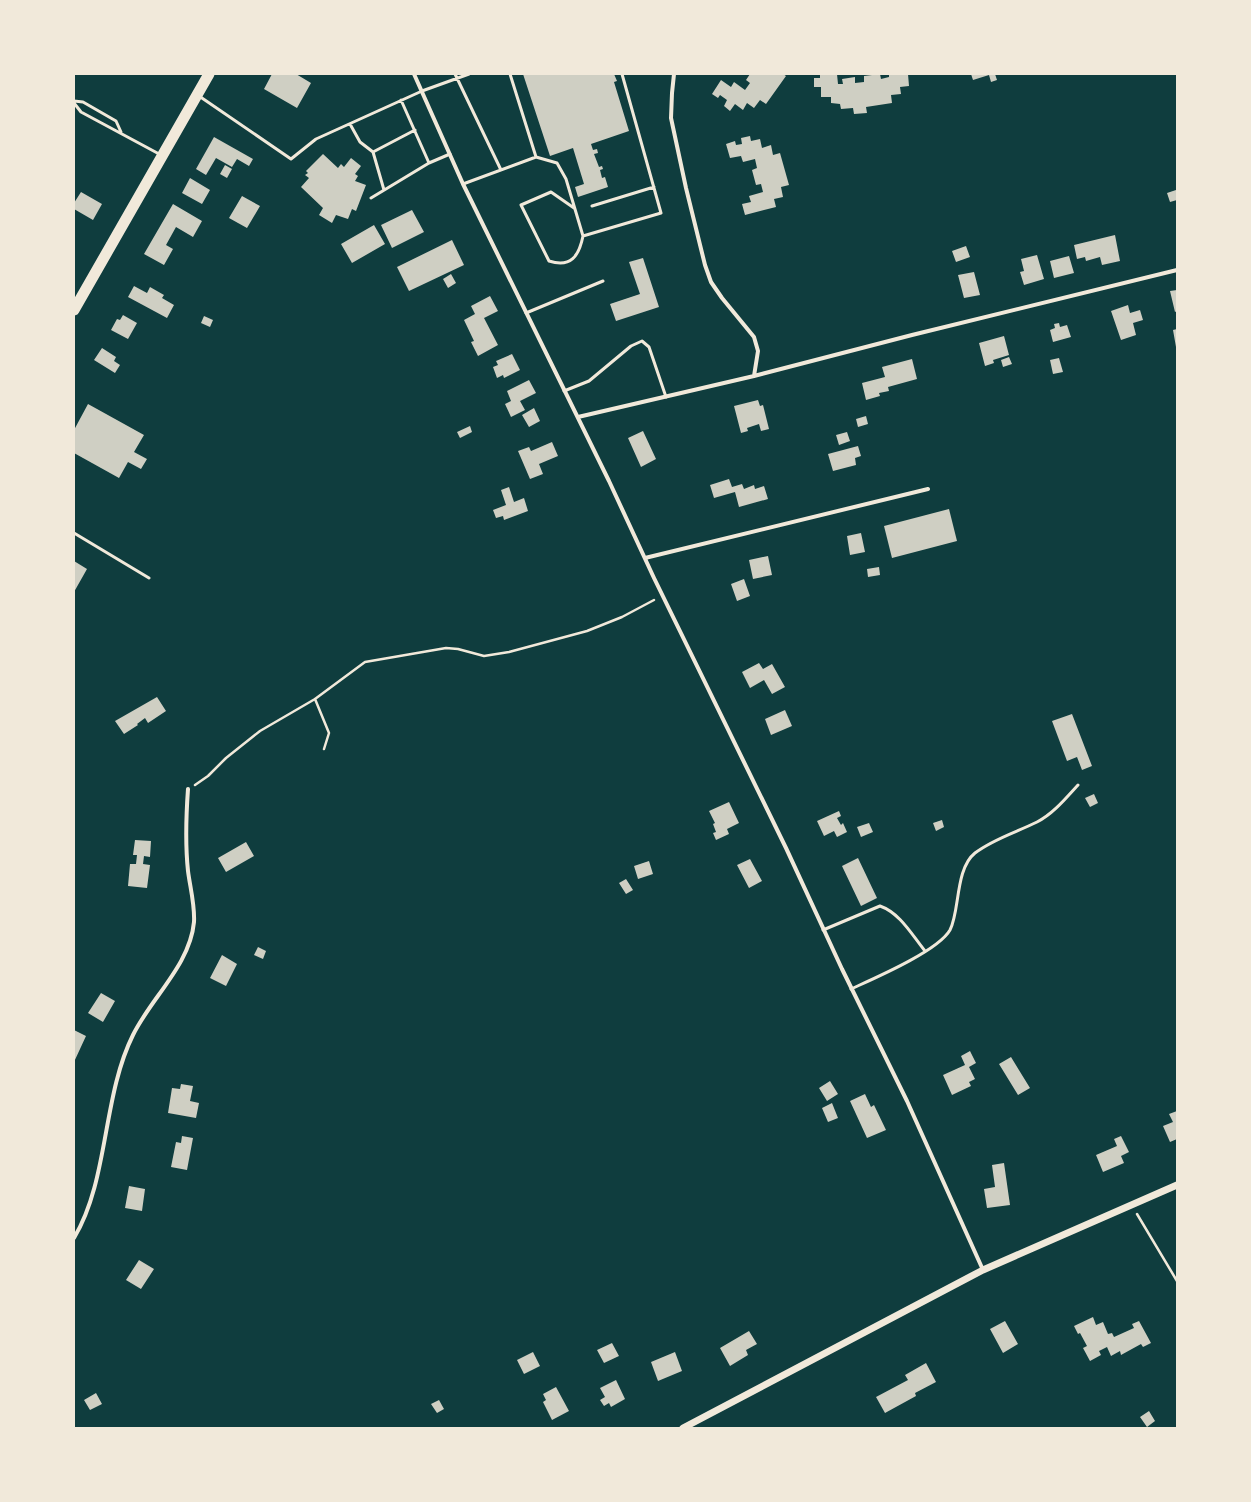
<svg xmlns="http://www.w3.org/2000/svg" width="1251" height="1502" viewBox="0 0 1251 1502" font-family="'Golos Text',sans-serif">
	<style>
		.building { fill: #cfcfc3 }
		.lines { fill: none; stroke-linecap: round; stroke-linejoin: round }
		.path { stroke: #f1e9da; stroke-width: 2.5 }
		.service { stroke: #f1e9da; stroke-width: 3 }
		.minor { stroke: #f1e9da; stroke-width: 4 }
		.tertiary { stroke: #f1e9da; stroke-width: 7 }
		.trunk { stroke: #f1e9da; stroke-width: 11 }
	</style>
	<rect width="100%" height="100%" fill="#0f3d3e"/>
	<!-- building -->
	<path class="building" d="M272 74H296L311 83 297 108 264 89Z
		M523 74H614L617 81 614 82 629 131 591 144 593 150 597 149 598 153 594 154 599 167 602 166 603 169 600 170 602 178 605 177 608 187 578 197 575 187 584 184 573 148 550 156Z
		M750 74H783L786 76 766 104 760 100 754 108 747 103 743 110 735 104 730 111 724 106 727 100 720 95 718 98 712 94 721 80 731 87 734 82 745 90 750 83 746 80Z
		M820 74H837L838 84H843L842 79 855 77V83L864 82V76L880 74 881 79 889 77V74H908L909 86 900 87 901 94 891 95 892 103 866 107 867 113 854 114 853 108 841 109 840 104 831 103V97H821V87H814V78H820Z
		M971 74H995L997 80 991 82 989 75 973 80Z
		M750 136 751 141 760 139 762 148 771 145 773 155 780 153 789 185 781 187 783 197 774 199 776 207 745 215 742 204 751 202 749 196 763 192 761 184 756 185 752 170 757 168 755 159 743 162 741 156 730 158 726 144 735 141 736 145 742 144 741 138Z
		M214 137 253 159 249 166 237 159 232 167 216 158 206 175 196 169Z
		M323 154 338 168 341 164 344 167 351 158 361 166 355 174 358 176 355 181 366 185 356 211 352 209 348 219 336 215 332 223 319 215 323 208 301 187 309 178 305 175 308 173 306 171Z
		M225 165 232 169 227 178 220 174Z
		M190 178 210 190 202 204 182 193Z
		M1176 190 1177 200 1170 202 1167 193Z
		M81 192 102 204 93 220 74 209V203Z
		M242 196 260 206 247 228 229 218Z
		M173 204 202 221 193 237 176 227 166 245 173 249 164 265 144 254Z
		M412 210 424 232 392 248 381 225Z
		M374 225 385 244 352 263 341 244Z
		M1115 235 1120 261 1102 265 1100 257 1086 261 1085 257 1077 259 1074 245Z
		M452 240 464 265 409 291 397 267Z
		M966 246 970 257 956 262 952 251Z
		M1037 255 1044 279 1024 285 1020 272 1024 271 1021 259Z
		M1069 256 1074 273 1054 278 1050 261Z
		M643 258 659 307 616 321 610 304 640 294 629 262Z
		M974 272 980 295 964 298 958 275Z
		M451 274 456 283 448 288 443 279Z
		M134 286 147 293 150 287 164 295 162 298 174 305 167 318 128 297Z
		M1177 290V311L1175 312 1170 291Z
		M490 296 498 311 484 318 498 345 478 356 471 342 474 341 464 320 475 314 471 306Z
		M1128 305 1130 313 1140 310 1143 320 1133 323 1136 335 1121 340 1111 311Z
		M123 315 137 323 128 339 111 330 117 319 120 320Z
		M204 316 213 320 210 327 201 323Z
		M1059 323 1060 327 1067 325 1071 337 1053 342 1050 330 1055 328 1054 324Z
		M1177 329V347H1176L1173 330Z
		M1004 336 1009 355 993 360 994 363 985 366 979 343Z
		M102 348 116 357 114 361 120 365 115 373 94 360Z
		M512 354 520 370 504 378 503 375 497 378 493 367 498 365 496 361Z
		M1009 357 1012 364 1003 367 1001 360Z
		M1059 358 1063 372 1053 374 1050 360Z
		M912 359 917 379 888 387 889 391 879 393 880 396 866 400 862 383 885 377 882 367Z
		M529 380 536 393 520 401 525 410 511 417 505 404 511 401 507 391Z
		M758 400 760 406 763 405 769 429 761 431 759 424 747 428 748 431 741 433 734 406Z
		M88 404 144 435 134 452 147 459 141 469 128 462 119 478 74 453V430Z
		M534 408 540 421 529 427 522 415Z
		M866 416 868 424 858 427 856 419Z
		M470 426 472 432 460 438 457 432Z
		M643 431 656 459 641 467 628 438Z
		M847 432 850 441 839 445 836 435Z
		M552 442 558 456 539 464 543 474 530 479 518 451 529 447 531 451Z
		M858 446 861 456 855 458 856 465 833 471 828 454Z
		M729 479 732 487 742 484 744 489 754 485 755 489 764 486 768 499 739 507 735 492 714 498 710 485Z
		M509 487 514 502 524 498 528 511 504 520 503 516 496 518 493 510 506 505 501 490Z
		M949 509 957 541 892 558 884 526Z
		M861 533 865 552 850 555 847 536Z
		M768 556 772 575 753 579 749 560Z
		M74 561 87 569 74 592Z
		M879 567 880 575 868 577 867 569Z
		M744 579 750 596 737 601 731 584Z
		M759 663 763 669 772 664 785 687 772 694 764 680 750 688 742 672Z
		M157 697 166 711 148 723 145 718 137 724 138 725 124 734 115 721Z
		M785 710 792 726 771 735 765 719Z
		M1072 714 1092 766 1082 770 1077 757 1067 761 1052 721Z
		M1094 794 1098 803 1090 807 1085 798Z
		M729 802 739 823 727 829 729 834 716 840 713 833 716 832 713 824 715 823 709 811Z
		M839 811 841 816 837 818 841 825 843 823 847 832 837 837 834 831 824 836 817 821Z
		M942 820 944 827 936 831 933 823Z
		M869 823 873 832 861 837 857 827Z
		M135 840 151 841 150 857 144 856 143 864 150 865 147 888 128 886 130 864H136L137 855H133Z
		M246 842 254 856 226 872 218 858Z
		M858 858 877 898 861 906 842 866Z
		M750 859 762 881 749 888 737 865Z
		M649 861 653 874 638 879 634 866Z
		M626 879 633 890 626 894 619 883Z
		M258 947 266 951 263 959 254 955Z
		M222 955 237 964 226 986 210 978Z
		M101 993 115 1001 103 1022 88 1013Z
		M74 1030 86 1036 74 1062Z
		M970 1051 976 1063 969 1067 975 1079 969 1082 971 1086 952 1095 943 1075 965 1065 961 1056Z
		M1011 1057 1030 1088 1018 1095 999 1064Z
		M830 1081 838 1094 827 1101 819 1088Z
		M181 1084 193 1086 190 1101 199 1103 196 1118 168 1113 172 1088 180 1089Z
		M865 1094 871 1107 874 1105 886 1130 867 1138 850 1101Z
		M832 1103 838 1118 828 1122 822 1108Z
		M1177 1111V1139L1170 1142 1163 1126 1173 1122 1169 1114Z
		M182 1136 193 1138 187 1170 171 1167 176 1142 181 1143Z
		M1121 1136 1129 1152 1121 1156 1124 1163 1103 1172 1096 1155 1117 1146 1114 1139Z
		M1004 1163 1010 1205 987 1208 984 1189 995 1187 992 1165Z
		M129 1186 145 1189 142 1211 125 1208Z
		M139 1260 154 1269 141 1289 126 1280Z
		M1093 1317 1096 1325 1103 1322 1108 1334 1112 1333 1114 1337 1134 1328 1132 1324 1139 1321 1151 1343 1143 1347 1141 1344 1121 1355 1120 1351 1111 1356 1107 1347 1099 1351 1101 1355 1090 1361 1083 1348 1087 1346 1080 1333 1078 1334 1074 1326Z
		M1005 1321 1018 1344 1003 1353 990 1329Z
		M749 1331 757 1344 746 1350 748 1355 730 1366 720 1348Z
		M612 1343 619 1356 604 1363 597 1350Z
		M533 1352 540 1366 524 1374 517 1360Z
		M675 1352 682 1371 658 1381 651 1362Z
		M926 1363 936 1382 915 1393 916 1396 885 1413 876 1397 908 1380 905 1375Z
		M616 1380 625 1399 611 1407 609 1403 604 1406 600 1400 605 1397 600 1388Z
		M556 1387 569 1411 552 1420 543 1402 546 1400 543 1394Z
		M96 1393 102 1404 90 1410 84 1400Z
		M439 1400 444 1409 437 1413 431 1404Z
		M1149 1411 1155 1421 1147 1427 1140 1417Z"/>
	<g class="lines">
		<!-- path -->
		<path class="path" d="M315 699 329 733 324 749
			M195 785 208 776 226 758 260 731 315 699 365 662 446 648 458 649 484 656 509 652 587 631 622 617 654 600
			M1137 1214 1177 1281"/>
		<!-- service -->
		<path class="service" d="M455 74 501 170
			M510 74 536 157
			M199 96 291 159 316 139 422 91 469 74
			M401 100 429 163 450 154
			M74 101 83 102 116 121 121 132
			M74 103 81 112 161 155
			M350 124 360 142 373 152
			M463 184 536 157 557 163 566 179 583 236 661 213 622 74
			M384 190 373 152 415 130
			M371 198 429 163
			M592 206 654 187
			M574 208 551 192 521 205 549 261C571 268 579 256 583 236
			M526 313 603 281
			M564 391 589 381 631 346 642 341 649 347 666 397
			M74 533 149 578
			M823 930 880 906C900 913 912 935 925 951
			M851 989C875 978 938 951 950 930 960 911 955 869 975 853 993 839 1017 832 1037 822 1053 814 1066 798 1078 785"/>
		<!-- minor -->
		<path class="minor" d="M414 74 463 184 609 481 654 578 786 848 842 969 907 1101 983 1270
			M674 74 672 93 671 118 686 188 705 265 711 282 722 298 754 337 758 351 754 376
			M578 417 754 376 912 335 1177 270
			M645 558 928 489
			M74 1238C109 1180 102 1097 133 1035 151 998 190 965 194 922 195 905 190 887 188 871 185 843 186 817 188 789"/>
		<!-- tertiary -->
		<path class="tertiary" d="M683 1428 983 1270 1177 1185"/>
		<!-- trunk -->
		<path class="trunk" d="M74 310 209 74"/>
	</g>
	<!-- border -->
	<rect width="1251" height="1502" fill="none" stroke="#f1e9da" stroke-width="150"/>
</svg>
